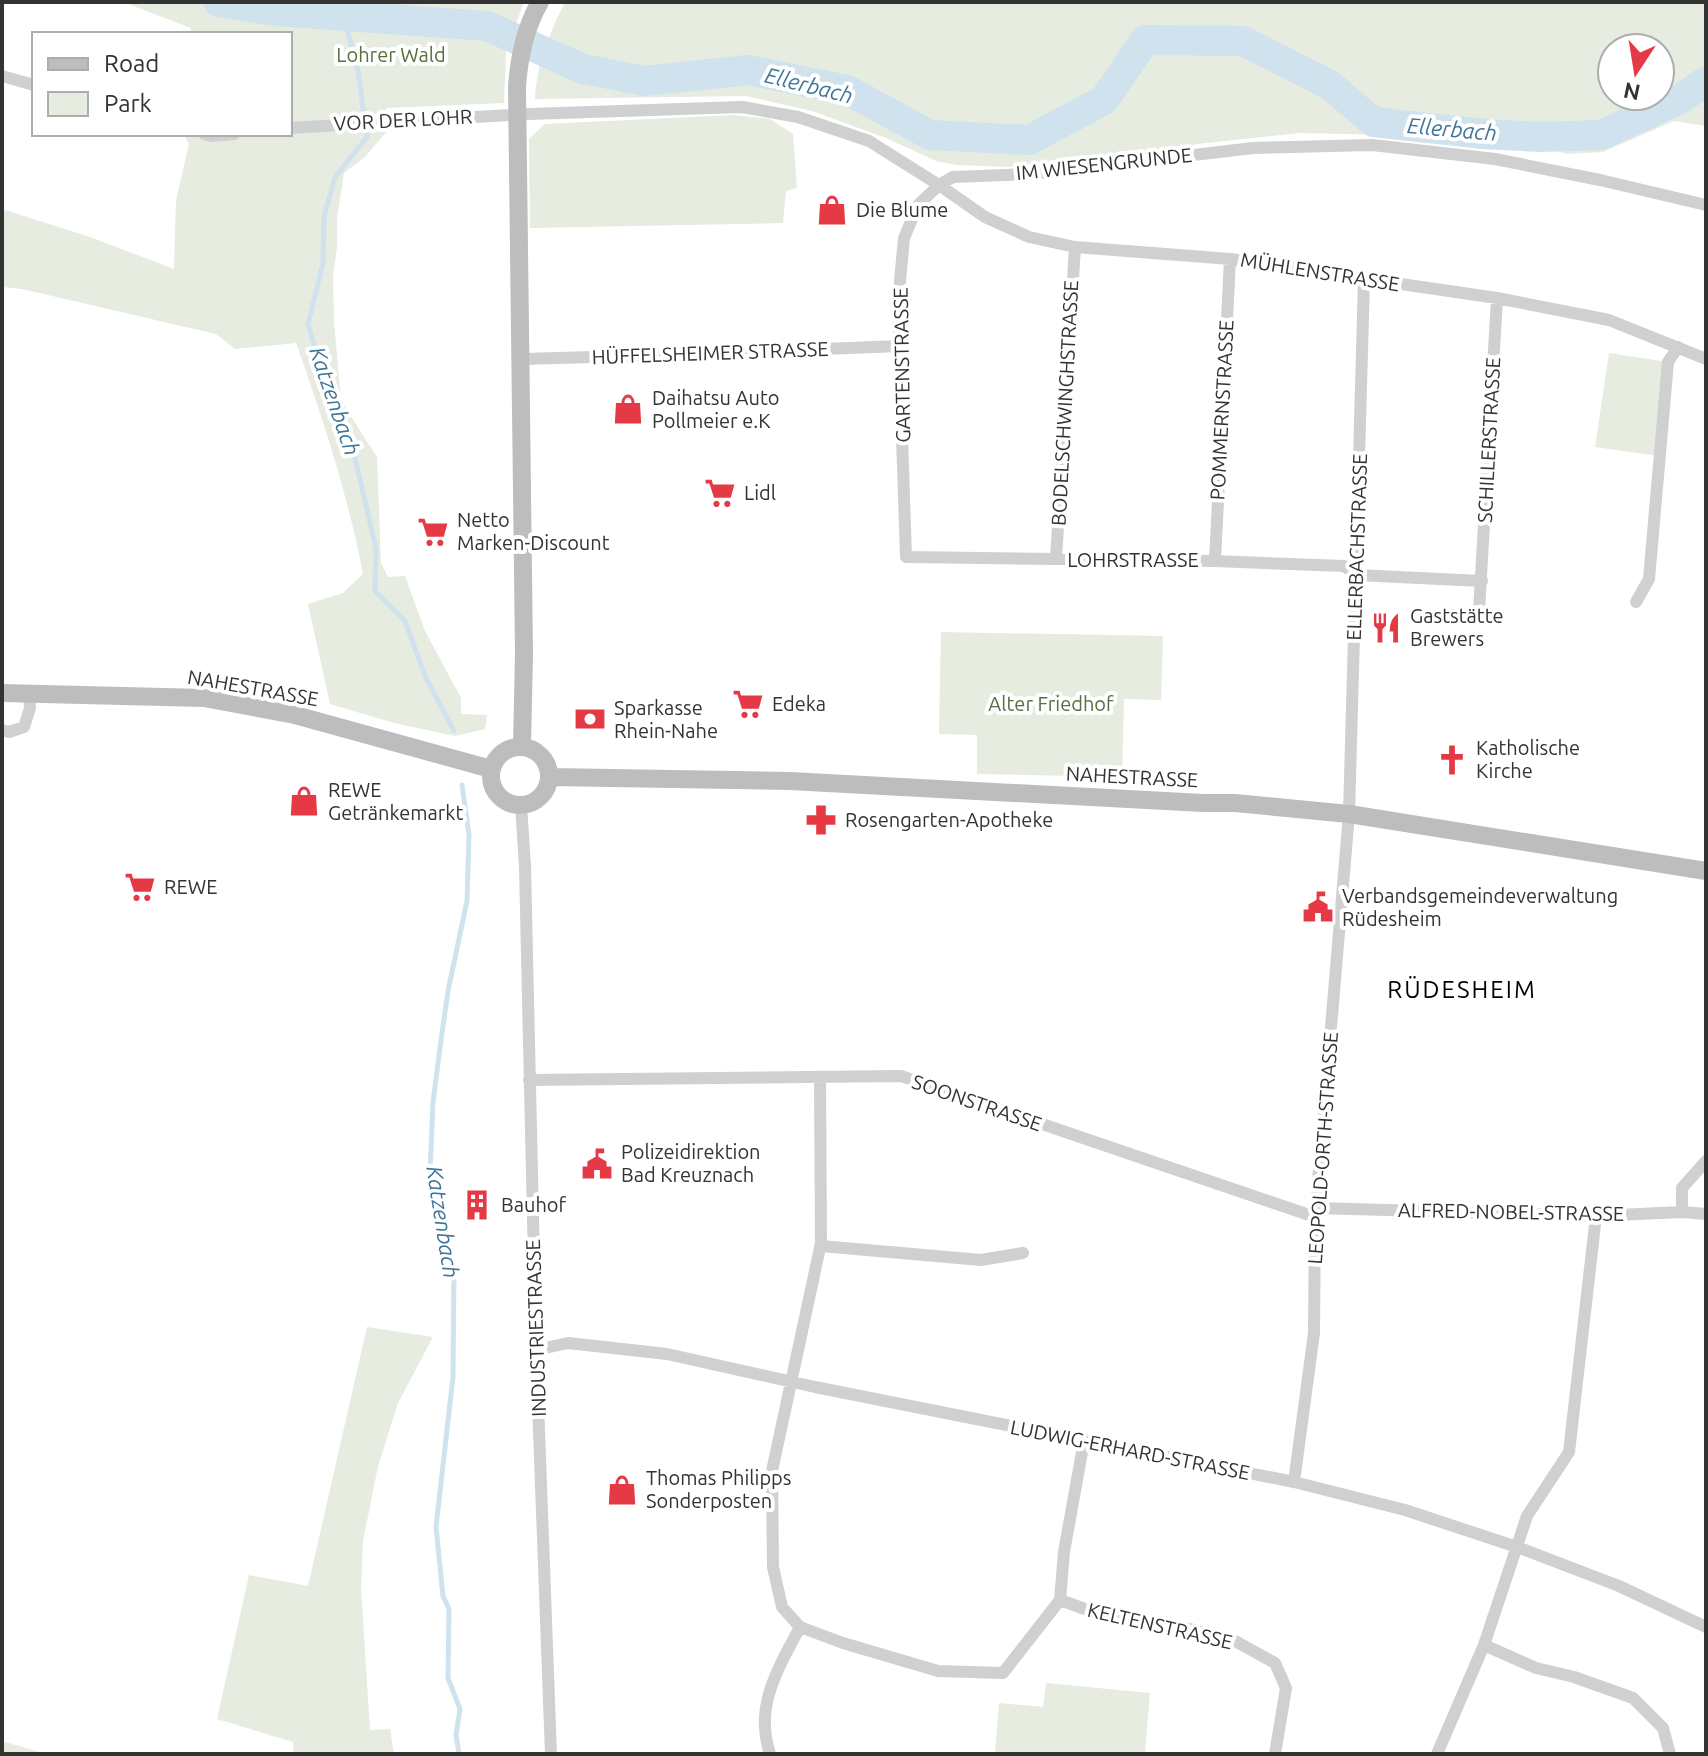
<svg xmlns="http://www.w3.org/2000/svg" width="1708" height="1756" viewBox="0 0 1708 1756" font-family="Ubuntu,sans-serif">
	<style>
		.green { fill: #e6ecdf; fill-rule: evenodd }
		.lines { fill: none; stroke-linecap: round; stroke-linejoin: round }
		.stream { stroke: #cfe2ee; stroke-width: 5 }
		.river { stroke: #cfe2ee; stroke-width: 30 }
		.street { stroke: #d0d0d0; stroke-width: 12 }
		.secondary { stroke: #bdbdbd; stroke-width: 18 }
		.labels { text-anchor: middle; stroke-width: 8; stroke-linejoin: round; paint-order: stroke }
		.park-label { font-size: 20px; fill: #56703f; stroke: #fff }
		.street-label { font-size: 20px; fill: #333; stroke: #fff }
		.poi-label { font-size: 20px; fill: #333; stroke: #fff; text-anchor: start }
		.water-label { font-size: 22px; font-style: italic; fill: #3f7597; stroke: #fff }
		.quarter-label { font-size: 24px; letter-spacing: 2px; fill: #000; stroke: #fff }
	</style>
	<rect width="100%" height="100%" fill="#fff"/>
	<!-- green -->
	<path class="green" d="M123 2H524L506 51 504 103 386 108 388 130 365 157 344 173 337 218V248L333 276 334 321 341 401 377 457 381 563 388 577 405 576 425 631 461 698V714L487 715 485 729 455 736 394 723 330 704 308 604 343 593 363 574C348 495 323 419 296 343L235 349 216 334 22 289 2 287V209L90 237 174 269 176 200 189 144 183 134H290V34H190L191 28Z
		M565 2H1706V126L1674 121 1603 152 1566 154 1526 141 1439 136 1300 133 1197 144 1078 169 1091 158 1069 169 957 165 936 161 886 138 812 111 746 96 535 99C537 63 549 34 565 2ZM1612 48H1660V96H1612Z
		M734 115 770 119 793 134 797 188 786 191 783 223 530 228 529 139 545 124Z
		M1609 353 1668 362 1658 456 1595 447Z
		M941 632 1163 636 1161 700 1124 699 1122 777 977 774V735L939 734Z
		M367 1327 433 1337 398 1403 378 1466 363 1541 361 1588 370 1730 390 1729 394 1754H294L293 1742 217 1719 249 1575 308 1586Z
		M1046 1683 1150 1693 1145 1754H995L999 1703 1043 1707Z
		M2 1741 46 1754H2Z"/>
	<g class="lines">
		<!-- stream -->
		<path class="stream" d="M343 15 358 71 367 137 335 177 324 217 323 263 308 324 318 358 350 436 376 549 375 591 405 621 425 676 454 731
			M459 1754 456 1735 460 1709 448 1678 449 1609 443 1596 436 1527 453 1377 454 1266 430 1172 433 1102 441 1040 448 991 467 901 469 835 462 785"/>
		<!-- river -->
		<path class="river" d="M219 2 276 11 487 26 583 69 645 81 748 70 847 90 930 135 1029 140 1104 100 1145 40 1243 41 1330 85 1373 122 1484 134 1541 137 1601 135 1680 99 1706 81"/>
		<!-- street -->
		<path class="street" d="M2 76 34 85
			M290 128 529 114 742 107 798 117 869 141 939 185 953 177 1033 174 1253 148 1372 145 1495 159 1600 180 1706 205
			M204 134 212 136 234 134
			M522 359 701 354 899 346
			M1056 559 1075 247
			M1215 561 1230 259
			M1482 581 1356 575 1344 566 1215 561 906 557 899 346 900 281 904 238 918 205 939 185 985 217 1029 237 1075 247 1230 259 1497 298 1609 320 1706 359
			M1636 602 1649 579 1668 362 1678 347
			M1479 611 1497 298
			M2 730 9 732 24 727 30 708 29 694
			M521 805 525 866 536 1350 551 1754
			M820 1077 821 1243 772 1471 773 1567 782 1607 800 1627 843 1643 938 1671 1003 1673 1060 1600
			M529 1080 901 1076 1315 1217
			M1316 1208 1596 1216 1682 1212 1706 1214
			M1682 1212V1188L1706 1161
			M821 1246 981 1260 1023 1253
			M536 1350 568 1343 667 1354 815 1387 1294 1482 1405 1510 1517 1547 1619 1586 1706 1627
			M1294 1482 1314 1333 1315 1217 1349 814 1364 280
			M1060 1600 1107 1617 1164 1622 1235 1641 1275 1663 1286 1688 1275 1754
			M1060 1600 1064 1552 1084 1441
			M1484 1645 1536 1668 1574 1677 1633 1698 1663 1728 1670 1754
			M770 1754C754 1706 778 1669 800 1627
			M1437 1754 1484 1645 1527 1516 1569 1452 1596 1216"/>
		<!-- secondary -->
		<path class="secondary" d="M2 693 204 698 295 715 491 769
			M522 746 524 653 517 87C519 57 525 28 540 2
			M491 776a29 29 0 1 1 58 0a29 29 0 1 1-58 0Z
			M550 777 790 781 1203 803H1235L1349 814 1706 871"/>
	</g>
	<!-- icons -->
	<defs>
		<g id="shop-bare" transform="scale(2.4)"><path d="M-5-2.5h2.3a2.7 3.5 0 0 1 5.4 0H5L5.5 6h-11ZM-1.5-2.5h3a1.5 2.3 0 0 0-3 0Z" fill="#e63946" stroke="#fff" stroke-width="2.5" paint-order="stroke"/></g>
		<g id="supermarket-bare" transform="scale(2.4)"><path d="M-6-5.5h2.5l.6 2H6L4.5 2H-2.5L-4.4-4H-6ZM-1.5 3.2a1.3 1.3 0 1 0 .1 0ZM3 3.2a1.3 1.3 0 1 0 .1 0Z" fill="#e63946" stroke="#fff" stroke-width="2.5" paint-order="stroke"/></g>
		<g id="restaurant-bare" transform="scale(2.4)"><path d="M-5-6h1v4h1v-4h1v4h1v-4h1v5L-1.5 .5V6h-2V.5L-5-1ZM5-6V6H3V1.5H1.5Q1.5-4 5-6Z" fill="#e63946" stroke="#fff" stroke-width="2.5" paint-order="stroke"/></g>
		<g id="bank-bare" transform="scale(2.4)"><path d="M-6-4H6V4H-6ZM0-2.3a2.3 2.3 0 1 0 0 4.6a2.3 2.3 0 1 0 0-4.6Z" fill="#e63946" stroke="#fff" stroke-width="2.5" paint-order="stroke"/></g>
		<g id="church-bare" transform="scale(2.4)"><path d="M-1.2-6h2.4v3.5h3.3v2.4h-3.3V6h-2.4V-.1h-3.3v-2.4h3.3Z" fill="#e63946" stroke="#fff" stroke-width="2.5" paint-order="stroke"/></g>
		<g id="pharmacy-bare" transform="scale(2.4)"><path d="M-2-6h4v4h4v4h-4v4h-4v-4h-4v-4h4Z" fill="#e63946" stroke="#fff" stroke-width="2.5" paint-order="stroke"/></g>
		<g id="civic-bare" transform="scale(2.4)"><path d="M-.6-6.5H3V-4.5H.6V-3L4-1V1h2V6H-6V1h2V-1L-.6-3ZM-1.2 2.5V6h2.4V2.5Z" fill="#e63946" stroke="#fff" stroke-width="2.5" paint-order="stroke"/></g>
		<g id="building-bare" transform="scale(2.4)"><path d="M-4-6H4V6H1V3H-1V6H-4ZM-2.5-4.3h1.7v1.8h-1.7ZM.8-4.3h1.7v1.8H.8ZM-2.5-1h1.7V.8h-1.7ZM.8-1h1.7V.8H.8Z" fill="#e63946" stroke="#fff" stroke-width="2.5" paint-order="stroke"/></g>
	</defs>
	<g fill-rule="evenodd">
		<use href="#shop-bare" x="832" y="210"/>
		<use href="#shop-bare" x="628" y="409"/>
		<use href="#supermarket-bare" x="720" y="493"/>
		<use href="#supermarket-bare" x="433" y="532"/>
		<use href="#restaurant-bare" x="1386" y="628"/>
		<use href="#supermarket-bare" x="748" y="704"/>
		<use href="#bank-bare" x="590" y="719"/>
		<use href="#church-bare" x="1452" y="760"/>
		<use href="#shop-bare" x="304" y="801"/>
		<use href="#pharmacy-bare" x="821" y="820"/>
		<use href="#supermarket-bare" x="140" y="887"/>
		<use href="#civic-bare" x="1318" y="907"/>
		<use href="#civic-bare" x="597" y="1164"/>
		<use href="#building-bare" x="477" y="1205"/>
		<use href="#shop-bare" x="622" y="1490"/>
	</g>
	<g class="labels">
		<!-- park labels -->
		<g class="park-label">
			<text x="391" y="62">Lohrer Wald</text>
			<text x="1051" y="711">Alter Friedhof</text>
		</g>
		<!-- street labels -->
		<g class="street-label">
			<text transform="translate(403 120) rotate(-3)" y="7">VOR DER LOHR</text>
			<text transform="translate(1104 164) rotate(-6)" y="7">IM WIESENGRUNDE</text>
			<text transform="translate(1320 272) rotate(9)" y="7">MÜHLENSTRASSE</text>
			<text transform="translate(710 353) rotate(-2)" y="7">HÜFFELSHEIMER STRASSE</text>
			<text transform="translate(902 365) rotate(-91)" y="7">GARTENSTRASSE</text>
			<text transform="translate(1065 403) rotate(-87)" y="7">BODELSCHWINGHSTRASSE</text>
			<text transform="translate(1222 410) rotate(-87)" y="7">POMMERNSTRASSE</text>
			<text transform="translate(1489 440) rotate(-87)" y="7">SCHILLERSTRASSE</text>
			<text transform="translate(1357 547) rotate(-88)" y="7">ELLERBACHSTRASSE</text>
			<text x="1133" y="567">LOHRSTRASSE</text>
			<text transform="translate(253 688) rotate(10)" y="7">NAHESTRASSE</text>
			<text transform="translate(1132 777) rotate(3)" y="7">NAHESTRASSE</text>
			<text transform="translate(977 1103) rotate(19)" y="7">SOONSTRASSE</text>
			<text transform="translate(1323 1148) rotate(-86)" y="7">LEOPOLD-ORTH-STRASSE</text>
			<text transform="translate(1511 1212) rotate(1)" y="7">ALFRED-NOBEL-STRASSE</text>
			<text transform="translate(536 1328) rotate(-92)" y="7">INDUSTRIESTRASSE</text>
			<text transform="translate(1130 1450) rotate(11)" y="7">LUDWIG-ERHARD-STRASSE</text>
			<text transform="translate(1160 1626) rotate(13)" y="7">KELTENSTRASSE</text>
		</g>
		<!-- poi labels -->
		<g class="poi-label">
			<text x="856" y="217">Die Blume</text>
			<text x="652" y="405">Daihatsu Auto<tspan x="652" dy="23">Pollmeier e.K</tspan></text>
			<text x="744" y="500">Lidl</text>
			<text x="457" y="527">Netto<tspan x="457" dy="23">Marken-Discount</tspan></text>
			<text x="1410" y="623">Gaststätte<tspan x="1410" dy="23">Brewers</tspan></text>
			<text x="772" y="711">Edeka</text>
			<text x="614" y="715">Sparkasse<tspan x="614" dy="23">Rhein-Nahe</tspan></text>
			<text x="1476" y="755">Katholische<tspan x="1476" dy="23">Kirche</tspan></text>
			<text x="328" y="797">REWE<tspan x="328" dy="23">Getränkemarkt</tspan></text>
			<text x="845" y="827">Rosengarten-Apotheke</text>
			<text x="164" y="894">REWE</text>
			<text x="1342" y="903">Verbandsgemeindeverwaltung<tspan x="1342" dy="23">Rüdesheim</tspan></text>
			<text x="621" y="1159">Polizeidirektion<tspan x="621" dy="23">Bad Kreuznach</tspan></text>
			<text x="501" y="1212">Bauhof</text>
			<text x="646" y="1485">Thomas Philipps<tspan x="646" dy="23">Sonderposten</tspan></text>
		</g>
		<!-- water labels -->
		<g class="water-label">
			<text transform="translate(809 85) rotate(14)" y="8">Ellerbach</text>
			<text transform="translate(1452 129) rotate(5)" y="8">Ellerbach</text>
			<text transform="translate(335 401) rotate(71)" y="8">Katzenbach</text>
			<text transform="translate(443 1222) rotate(81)" y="8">Katzenbach</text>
		</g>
		<!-- quarter labels -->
		<g class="quarter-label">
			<text x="1462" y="998">RÜDESHEIM</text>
		</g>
	</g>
	<!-- border -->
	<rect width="1708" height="1756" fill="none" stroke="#333333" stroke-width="8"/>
	<!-- legend -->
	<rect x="32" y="32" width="260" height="104" fill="#ffffff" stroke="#adadad" stroke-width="2"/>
	<rect x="48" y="58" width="40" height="12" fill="#bdbdbd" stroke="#adadad" stroke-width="2"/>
	<text x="104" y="72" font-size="24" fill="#333333">Road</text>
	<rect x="48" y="92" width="40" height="24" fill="#e6ecdf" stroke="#adadad" stroke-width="2"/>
	<text x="104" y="112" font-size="24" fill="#333333">Park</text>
	<!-- north arrow -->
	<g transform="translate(1636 72) rotate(192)"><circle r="38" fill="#ffffff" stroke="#adadad" stroke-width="2"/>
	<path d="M0-6L14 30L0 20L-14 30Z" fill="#e63946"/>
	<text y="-12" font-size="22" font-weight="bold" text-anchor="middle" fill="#333333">N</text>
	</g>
</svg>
